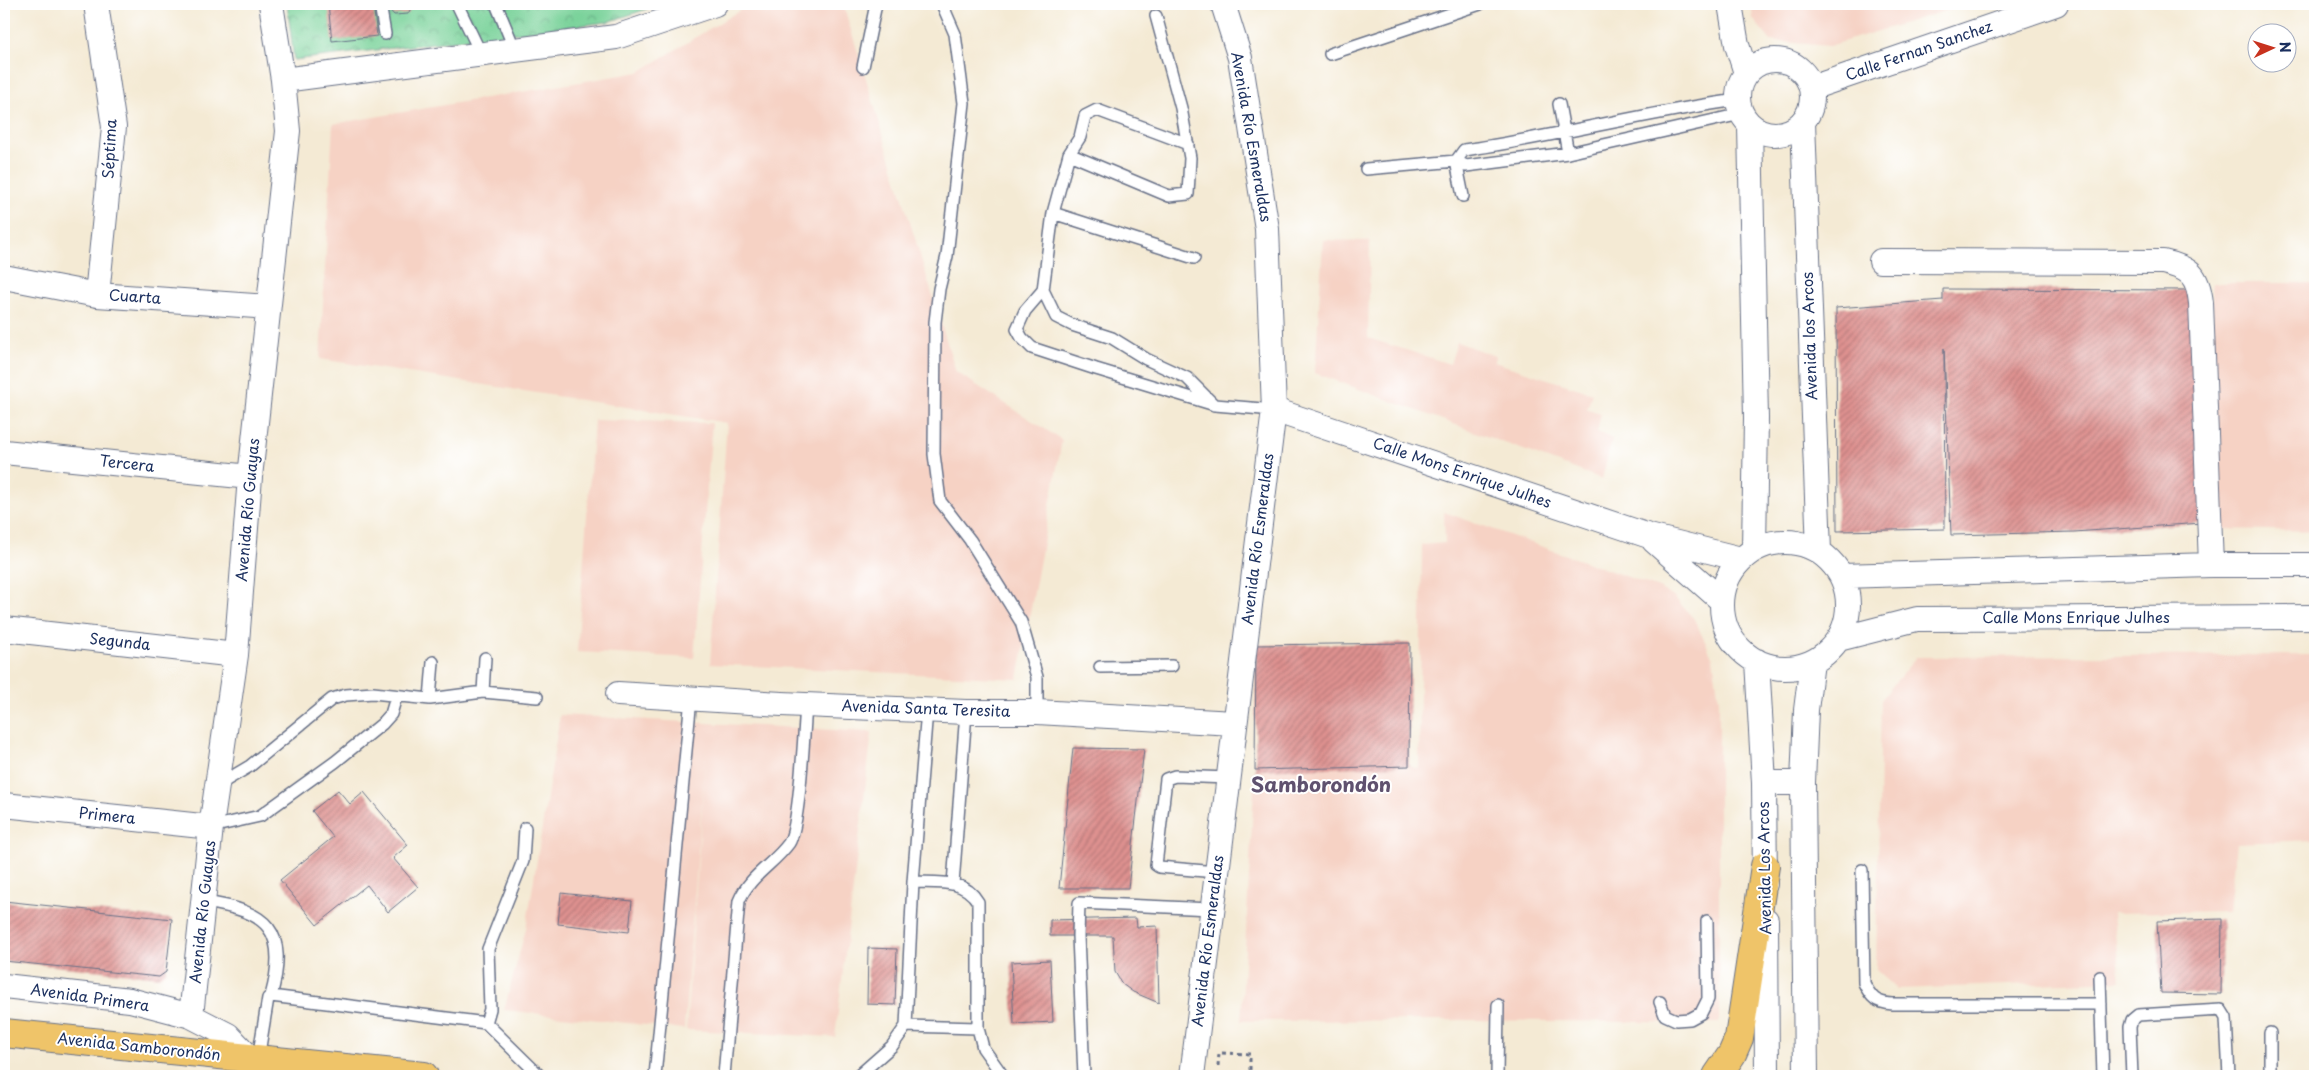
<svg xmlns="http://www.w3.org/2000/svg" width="2319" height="1080" viewBox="0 0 2319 1080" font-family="'Playpen Sans',sans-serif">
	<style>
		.built { fill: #f6d2c4 }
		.park { fill: url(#park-crowns); stroke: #49807b }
		.building { fill: url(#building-hatch) }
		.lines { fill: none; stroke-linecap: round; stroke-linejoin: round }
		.service-casing { stroke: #677087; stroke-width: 14 }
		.minor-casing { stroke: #677087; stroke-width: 26 }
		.trunk-casing { stroke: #677087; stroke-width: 30 }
		.path { stroke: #677087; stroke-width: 3; stroke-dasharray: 4 4; stroke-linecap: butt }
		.service { stroke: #fff; stroke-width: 11 }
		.minor { stroke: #fff; stroke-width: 24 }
		.trunk { stroke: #efc469; stroke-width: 28 }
		.labels { text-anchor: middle; stroke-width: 4; stroke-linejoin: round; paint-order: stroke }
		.street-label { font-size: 15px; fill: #1b2f5e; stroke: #fff }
		.district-label { font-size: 20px; font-weight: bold; fill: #5f516f; stroke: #fff }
	</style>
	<defs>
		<pattern id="park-crowns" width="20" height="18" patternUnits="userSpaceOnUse" patternTransform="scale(1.25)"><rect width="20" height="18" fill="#77d198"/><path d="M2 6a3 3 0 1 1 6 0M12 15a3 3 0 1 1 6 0" fill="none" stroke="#61aa7f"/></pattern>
		<pattern id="building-hatch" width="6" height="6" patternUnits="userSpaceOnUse" patternTransform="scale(1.25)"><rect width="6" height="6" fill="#de918f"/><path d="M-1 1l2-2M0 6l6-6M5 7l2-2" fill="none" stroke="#b37778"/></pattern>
	</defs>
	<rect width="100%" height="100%" fill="#fff"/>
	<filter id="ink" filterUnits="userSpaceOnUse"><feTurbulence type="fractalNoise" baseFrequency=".02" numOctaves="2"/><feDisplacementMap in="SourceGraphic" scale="10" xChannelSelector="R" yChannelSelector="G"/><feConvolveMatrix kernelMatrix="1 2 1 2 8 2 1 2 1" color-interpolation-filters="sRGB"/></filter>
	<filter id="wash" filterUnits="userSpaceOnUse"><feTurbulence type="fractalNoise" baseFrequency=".0096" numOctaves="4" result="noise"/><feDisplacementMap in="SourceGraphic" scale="20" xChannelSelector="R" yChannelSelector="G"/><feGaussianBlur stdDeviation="1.12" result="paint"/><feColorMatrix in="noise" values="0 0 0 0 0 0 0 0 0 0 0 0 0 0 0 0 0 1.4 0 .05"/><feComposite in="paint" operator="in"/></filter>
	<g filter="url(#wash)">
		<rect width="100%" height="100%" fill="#f4ead4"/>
		<!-- built -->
		<path class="built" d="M750 4H843L956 372 1062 440 1018 679 710 664 727 423 320 359 333 124 639 72Z
			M1751 4H1968L1829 46 1771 41 1753 19Z
			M1323 240 1370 241 1368 338 1450 364 1457 342 1495 356 1494 362 1592 393 1587 409 1601 413 1597 432 1612 439 1602 479 1315 373Z
			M2212 283H2315V531L2217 529Z
			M594 420 712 423 694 658 577 652Z
			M1444 512 1659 588 1675 598 1694 619 1713 658 1719 701V1023L1471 1020 1241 1021 1255 770 1409 766 1419 769 1422 545 1445 543Z
			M2315 655V840L2236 843 2229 911 2113 913 2120 981 1897 989 1876 970 1881 700 1916 657Z
			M560 715 872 732 835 1037 686 1030 707 738 684 1029 504 1010 526 929Z"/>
		<!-- park -->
		<path class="park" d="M287 4H662L608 22 294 60Z"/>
		<g id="blocks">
			<!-- building -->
			<path class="building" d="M328 4H373L377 36 332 41Z
				M384 4H413L408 14 394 15Z
				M1943 289 2195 290 2202 523 2074 532 1951 535 1944 348 1945 529 1837 531 1836 308 1943 300Z
				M1410 643 1409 766 1255 770 1256 645Z
				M1073 748 1144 749 1128 888H1059Z
				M338 790 350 804 364 792 408 845 393 858 418 887 388 912 367 885 317 925 280 880 333 837 312 811Z
				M561 893 632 901 629 932 558 924Z
				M4 901 172 919 166 972 159 977 4 961Z
				M1136 918 1137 927 1157 926 1159 1003 1133 992 1122 984 1115 972 1113 936H1050V920Z
				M2222 919 2221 994 2161 993 2157 921Z
				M868 948 897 949 895 1005 867 1004Z
				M1050 960 1053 1022 1014 1024 1011 962Z"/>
		</g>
	</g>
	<g filter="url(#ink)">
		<use href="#blocks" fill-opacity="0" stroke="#677087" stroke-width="1"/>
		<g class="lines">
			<!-- service casing -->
			<g class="service-casing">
				<path id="service" d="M380 4 385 34
					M457 4 481 54
					M496 4 515 50
					M942 4 955 34 964 103 947 256 939 289 935 322 934 454 940 501 970 540 1021 622 1037 677V712
					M1330 54 1480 4
					M863 67 876 4
					M1559 104 1568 153
					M1188 144 1097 110 1085 116 1080 137 1069 154 1053 213 1043 290 1025 311 1017 329 1022 338 1032 348 1096 369 1215 405 1274 410
					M1069 154 1169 196 1188 194 1190 158 1181 108 1156 16
					M1366 169 1456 161 1466 166 1568 153 1741 114
					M1463 196 1456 161 1464 150C1556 137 1646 112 1738 100
					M1053 213 1194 258
					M1043 290 1056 317 1072 325 1112 338 1146 359 1187 378 1214 405
					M1100 667 1172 666
					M483 692 485 658
					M430 699 433 662
					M218 785 250 766 332 699 346 695 373 693 430 699 483 692 537 697
					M211 827 260 816 335 762 382 724 391 714 396 697
					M1862 870 1864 983C1871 998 1876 1003 1893 1004H2101
					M1216 872 1159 867 1156 865 1166 779 1175 776 1228 778
					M913 882 927 710
					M953 884 966 712
					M204 902C268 911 289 930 271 996
					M2100 977 2103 1076
					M1660 1002 1665 1015 1676 1020 1690 1019 1701 1013 1708 999 1707 921
					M486 1023 490 1009 488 949 523 861 525 828
					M906 1026 978 1028
					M258 1059 268 998 271 996 486 1023 540 1076
					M655 1076 691 698
					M724 1076 739 901C749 876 774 864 789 843 800 826 804 730 806 705
					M858 1076 892 1046 906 1026 913 882C937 883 964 878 978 902V1028L983 1048 1003 1076
					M1084 1076 1078 936 1079 903 1211 909
					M1497 1076 1498 1005
					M2132 1076 2130 1027 2132 1020 2138 1015 2221 1010 2226 1018 2229 1076
					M2270 1076V1033"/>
			</g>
			<!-- minor casing -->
			<g class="minor-casing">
				<path id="minor" d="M96 4 114 127 97 295
					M1730 4 1737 45 1746 73
					M1738 97a37 37 0 1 1 74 0a37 37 0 1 1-74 0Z
					M283 80 616 37 715 4
					M1811 88 2056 4
					M1803 122 1819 551
					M1750 125 1756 418 1754 550
					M1881 261 2163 262C2190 268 2198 275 2201 303L2211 565
					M4 277 97 295 268 307
					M1274 410 1649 536 1741 559
					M4 452 250 477
					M1654 541 1721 600
					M1722 605a63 63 0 1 1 126 0a63 63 0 1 1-126 0Z
					M1842 576 2211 565H2315
					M4 629 236 655
					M1839 639 1917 619 2315 617
					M1757 661 1764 783 1765 884
					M618 694 782 704 966 712H1037L1234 723
					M1764 783H1803
					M4 805 211 827
					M1766 920 1767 1076
					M4 986 130 1000 191 1016 228 1035 250 1058
					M191 1016 211 827 236 655 250 477 288 131 283 80 271 4
					M1192 1076 1274 410 1267 229 1240 58 1223 4
					M1806 1076 1803 783 1806 710 1812 662"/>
			</g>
			<!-- trunk casing -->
			<g class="trunk-casing">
				<path id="trunk" d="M4 1033 424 1076
					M1717 1076 1732 1054 1739 1038 1765 866"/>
			</g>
			<!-- path -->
			<path class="path" d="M1218 1066 1219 1053 1250 1054V1076"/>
			<!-- service -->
			<use href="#service" class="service"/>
			<!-- minor -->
			<use href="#minor" class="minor"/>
			<!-- trunk -->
			<use href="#trunk" class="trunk"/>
		</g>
	</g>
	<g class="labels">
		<!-- street labels -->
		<g class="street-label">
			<text transform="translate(1919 51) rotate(-19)" y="5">Calle Fernan Sanchez</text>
			<text transform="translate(1251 137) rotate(80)" y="5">Avenida Río Esmeraldas</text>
			<text transform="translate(110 149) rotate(-87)" y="5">Séptima</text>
			<text transform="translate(135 297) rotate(4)" y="5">Cuarta</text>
			<text transform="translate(1810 336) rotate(-92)" y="5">Avenida los Arcos</text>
			<text transform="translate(127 464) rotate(6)" y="5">Tercera</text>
			<text transform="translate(1462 473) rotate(19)" y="5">Calle Mons Enrique Julhes</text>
			<text transform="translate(248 510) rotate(-85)" y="5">Avenida Río Guayas</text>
			<text transform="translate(1258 539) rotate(-83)" y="5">Avenida Río Esmeraldas</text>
			<text x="2076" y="623">Calle Mons Enrique Julhes</text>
			<text transform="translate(120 642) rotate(6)" y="5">Segunda</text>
			<text transform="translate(926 709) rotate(2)" y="5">Avenida Santa Teresita</text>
			<text transform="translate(107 816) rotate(6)" y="5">Primera</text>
			<text transform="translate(1765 868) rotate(-91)" y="5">Avenida Los Arcos</text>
			<text transform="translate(203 912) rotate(-84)" y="5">Avenida Río Guayas</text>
			<text transform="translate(1208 941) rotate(-83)" y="5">Avenida Río Esmeraldas</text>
			<text transform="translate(90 998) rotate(8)" y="5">Avenida Primera</text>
			<text transform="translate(139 1047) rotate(6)" y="5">Avenida Samborondón</text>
		</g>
		<!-- district labels -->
		<g class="district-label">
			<text x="1321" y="792">Samborondón</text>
		</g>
	</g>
	<!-- margin -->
	<rect width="2319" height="1080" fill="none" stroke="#fff" stroke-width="20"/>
	<!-- north arrow -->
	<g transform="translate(2272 48) rotate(86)"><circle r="24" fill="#ffffff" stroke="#a4acbf"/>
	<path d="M0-4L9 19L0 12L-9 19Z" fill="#c8321e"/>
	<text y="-8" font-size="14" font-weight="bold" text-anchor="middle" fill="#1b2f5e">N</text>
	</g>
</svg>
